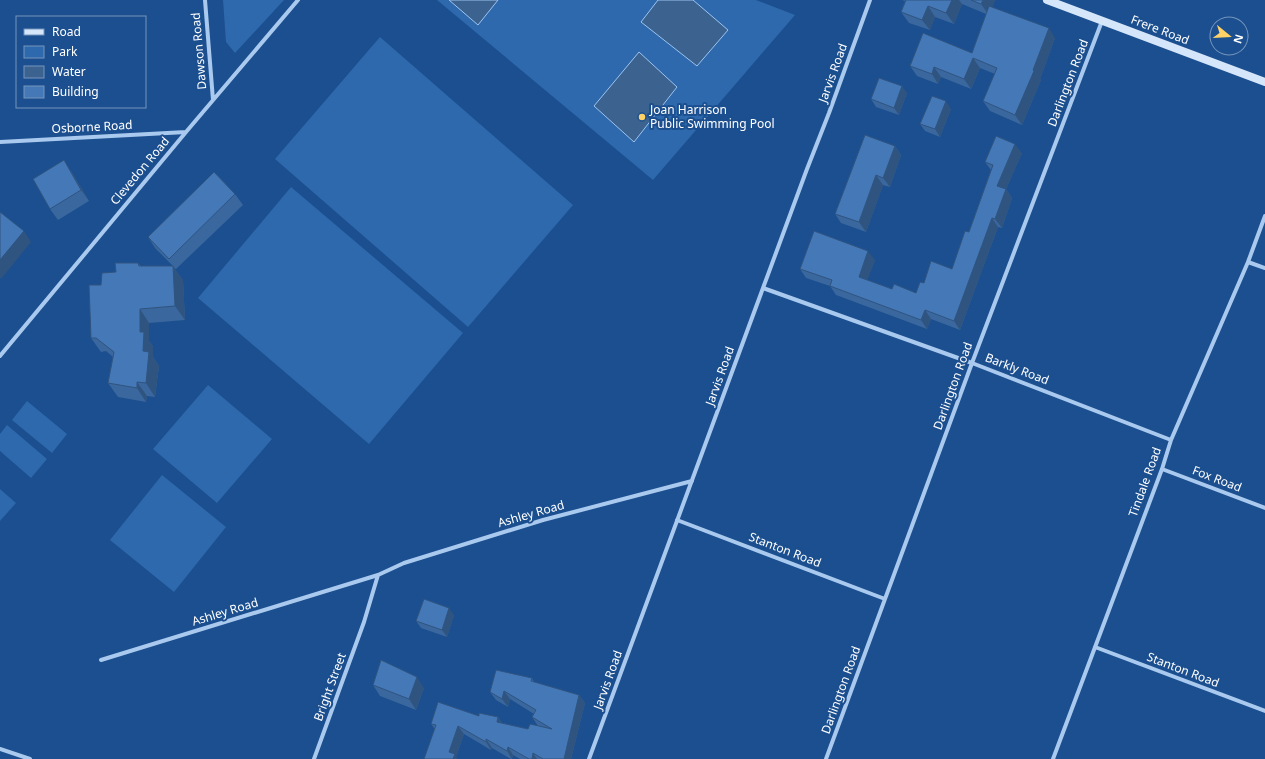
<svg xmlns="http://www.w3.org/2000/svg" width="1265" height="759" viewBox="0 0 1265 759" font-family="'Noto Sans',sans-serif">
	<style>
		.green { fill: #2e69ad }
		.water { fill: #3c6290; stroke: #9cc4f0 }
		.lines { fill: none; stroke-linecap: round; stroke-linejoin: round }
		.street { stroke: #a9c9ee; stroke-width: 4 }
		.secondary { stroke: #d6e6fa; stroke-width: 8 }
		.wall { fill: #3a679d }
		.shaded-wall { fill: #305480 }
		.building { fill: #4478b7; stroke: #305480 }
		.poi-dot { fill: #ffd166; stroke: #1b4f8f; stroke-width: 1.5 }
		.labels { text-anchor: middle; stroke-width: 4; stroke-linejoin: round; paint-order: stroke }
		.street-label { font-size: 12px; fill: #fff; stroke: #1b4f8f }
		.poi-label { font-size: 12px; fill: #fff; stroke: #1b4f8f; text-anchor: start }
	</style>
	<rect width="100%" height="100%" fill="#1b4f8f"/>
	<!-- green -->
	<path class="green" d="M223 0H284L235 53 226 42Z
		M437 0H756L795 15 653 180Z
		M380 37 573 205 468 327 275 159Z
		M291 187 463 333 369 444 198 298Z
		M208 385 272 439 217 503 153 449Z
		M27 401 67 434 52 453 12 420Z
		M7 425 47 459 31 478 0 451V434Z
		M162 475 226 527 174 592 110 540Z
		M0 489 16 503 0 521Z"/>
	<!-- water -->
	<path class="water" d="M449 0H498L478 25Z
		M658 0H693L728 30 697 66 641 22Z
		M639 52 677 87 634 142 594 106Z"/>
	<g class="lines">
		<!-- street -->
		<path class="street" d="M205 0 213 100
			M0 142 186 132
			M1248 262 1265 268
			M763 288 972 363 1171 440
			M0 356 186 132 298 0
			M1162 469 1265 508
			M677 520 885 599
			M1095 647 1265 711
			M101 660 378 575
			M0 749 30 759
			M314 759 364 622 378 575 404 563 543 520 692 481
			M589 759 807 169 829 113 870 0
			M826 759 972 363 1102 21
			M1053 759 1162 469 1171 440 1248 262 1265 216"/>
		<!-- secondary -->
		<path class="secondary" d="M1047 0 1265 82"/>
	</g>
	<!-- wall -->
	<path class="wall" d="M902 0H995L992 7 1055 38 1040 79 1041 80 1022 125 990 111 983 101 995 74 980 68 971 89 941 77 938 84 917 76 910 66 972 53 986 14 962 4 954 24 935 17 930 30 909 23 901 12 905 1Z
		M907 93 899 115 876 107 871 99Z
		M951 109 940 137 925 131 920 124Z
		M895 146 901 155 890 187 883 185 866 232 841 223 835 214Z
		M1022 153 1006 189 1012 198 1002 228 998 227 960 330 931 319 927 329 836 295 830 286 806 278 800 269 875 260 867 280 892 289 916 293 924 283 952 269 969 232 991 170 985 162Z
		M71 171 89 201 58 220 50 209Z
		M235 194 243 205 176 269 174 268 183 280 185 320 149 323V341L153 346V357L159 366 155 397 147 396 146 402 118 397 108 383 113 357 106 351 101 352 91 338 101 285 116 272 138 263 141 266H173L155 248 148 237Z
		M454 615 447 637 421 628 416 621Z
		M532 678 534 682 579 695 585 703 571 759H520L513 755 512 759H511L492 748 491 750 464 734 456 757 431 724 479 716 498 717 502 723 528 729 540 726H538L532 717 534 714 510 699 508 707 496 700 490 692Z
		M373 685 424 688 416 710 380 696Z"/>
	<!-- shaded-wall -->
	<path class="shaded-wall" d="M952 0H959L962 4 954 24 946 13Z
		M983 0H995L989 15 981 4Z
		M928 6 935 17 930 30 922 20Z
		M1049 28 1055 38 1040 79 1041 80 1022 125 1015 115 1033 70Z
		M973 58 980 68 971 89 964 79Z
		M934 67 941 77 938 84 932 74Z
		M902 86 907 93 899 115 894 108Z
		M946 101 951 109 940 137 935 129Z
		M1015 144 1022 153 1006 189 1012 198 1002 228 995 219 997 186Z
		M895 146 901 155 890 187 883 178Z
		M64 160 71 171 89 201 81 190Z
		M876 175 883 185 866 232 859 222Z
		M992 218 998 227 960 330 954 321Z
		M24 231 31 242 1 279 0 277V260Z
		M868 251 875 260 865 286 859 277Z
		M173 266 183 280 185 320 175 306Z
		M140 309 149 323V341L153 346V357L159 366 155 397 146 383 143 351 140 332Z
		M925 310 931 319 927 329 921 320Z
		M137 382 147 396 146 402 137 388Z
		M449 608 454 615 447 637 442 630Z
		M417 677 424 688 416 710 409 699Z
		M504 691 510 699 508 707 502 699Z
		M579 695 585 703 571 759H564Z
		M498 717 504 726 497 722Z
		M458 726 464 734 456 757 458 759H453L449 752Z
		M486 739 492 748 491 750 486 742Z
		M508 747 513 755 512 759 507 751Z
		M533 753 537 759H532Z"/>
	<!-- building -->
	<path class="building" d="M906 0H952L946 13 928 6 922 20 901 12Z
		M971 0H983L981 4Z
		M989 6 1049 28 1033 70 1034 71 1015 115 983 101 997 68 973 58 964 79 934 67 932 74 910 66 923 33 972 53Z
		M879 78 902 86 894 108 871 99Z
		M932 96 946 101 935 129 920 124Z
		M865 135 895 146 883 178 876 175 859 222 835 214Z
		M996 136 1015 144 997 186 1006 189 995 219 992 218 954 321 925 310 921 320 830 286 832 280 800 269 814 231 868 251 859 277 892 289 894 284 916 293 920 282 924 283 931 261 952 269 965 231 969 232 993 165 985 162Z
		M64 160 81 190 50 209 33 179Z
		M214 172 235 194 169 259 148 237Z
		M0 212 24 231 0 260Z
		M115 263H138L139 266H173L175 306 140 309V332H144L143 351 149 352 146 383 137 382V388L108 383 114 352 96 338H91L89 285H101L102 273 116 272Z
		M424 599 449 608 442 630 416 621Z
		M381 660 417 677 409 699 373 685Z
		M496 670 532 678 531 681 579 695 564 759H543L533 753 532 759H529L508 747 507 751 486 739V742L458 726 449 752 455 754 453 759H424L436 725 431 724 438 702 479 716V713L498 717 497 722 528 729 530 724 552 729 532 717 536 710 504 691 502 699 490 692Z"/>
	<!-- markers -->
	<circle class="poi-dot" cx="642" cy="117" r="4"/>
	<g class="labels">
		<!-- street labels -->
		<g class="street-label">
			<text transform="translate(1160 30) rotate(21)" y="4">Frere Road</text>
			<text transform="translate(199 51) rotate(-95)" y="4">Dawson Road</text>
			<text transform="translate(833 73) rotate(-70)" y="4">Jarvis Road</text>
			<text transform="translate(1068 83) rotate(-69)" y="4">Darlington Road</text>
			<text transform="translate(92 127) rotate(-3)" y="4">Osborne Road</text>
			<text transform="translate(140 171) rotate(-50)" y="4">Clevedon Road</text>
			<text transform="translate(1017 369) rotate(21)" y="4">Barkly Road</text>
			<text transform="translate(720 376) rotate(-70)" y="4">Jarvis Road</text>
			<text transform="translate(953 386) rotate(-70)" y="4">Darlington Road</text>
			<text transform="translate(1217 479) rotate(21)" y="4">Fox Road</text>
			<text transform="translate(1145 482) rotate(-70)" y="4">Tindale Road</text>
			<text transform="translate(531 514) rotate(-16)" y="4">Ashley Road</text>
			<text transform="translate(785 550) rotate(21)" y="4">Stanton Road</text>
			<text transform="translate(225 612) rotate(-17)" y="4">Ashley Road</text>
			<text transform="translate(1183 670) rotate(21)" y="4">Stanton Road</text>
			<text transform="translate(608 680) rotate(-70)" y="4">Jarvis Road</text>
			<text transform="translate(330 687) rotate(-70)" y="4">Bright Street</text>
			<text transform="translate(841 690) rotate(-70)" y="4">Darlington Road</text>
		</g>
		<!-- poi labels -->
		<g class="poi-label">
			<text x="650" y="114">Joan Harrison<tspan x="650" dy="14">Public Swimming Pool</tspan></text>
		</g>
	</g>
	<!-- legend -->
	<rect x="16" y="16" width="130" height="92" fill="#1b4f8f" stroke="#7695bc"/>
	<rect x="24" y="29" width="20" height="6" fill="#d6e6fa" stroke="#7695bc"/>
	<text x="52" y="36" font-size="12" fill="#ffffff">Road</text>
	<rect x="24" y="46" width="20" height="12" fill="#2e69ad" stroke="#7695bc"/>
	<text x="52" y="56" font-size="12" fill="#ffffff">Park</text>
	<rect x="24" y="66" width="20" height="12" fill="#3c6290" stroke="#7695bc"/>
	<text x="52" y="76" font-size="12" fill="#ffffff">Water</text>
	<rect x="24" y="86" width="20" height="12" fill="#4478b7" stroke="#7695bc"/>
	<text x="52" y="96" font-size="12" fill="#ffffff">Building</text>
	<!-- north arrow -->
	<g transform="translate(1229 36) rotate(108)"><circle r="19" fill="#1b4f8f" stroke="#7695bc"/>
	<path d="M0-3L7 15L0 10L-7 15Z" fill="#ffd166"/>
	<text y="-6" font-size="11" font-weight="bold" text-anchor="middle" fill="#ffffff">N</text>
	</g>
</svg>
